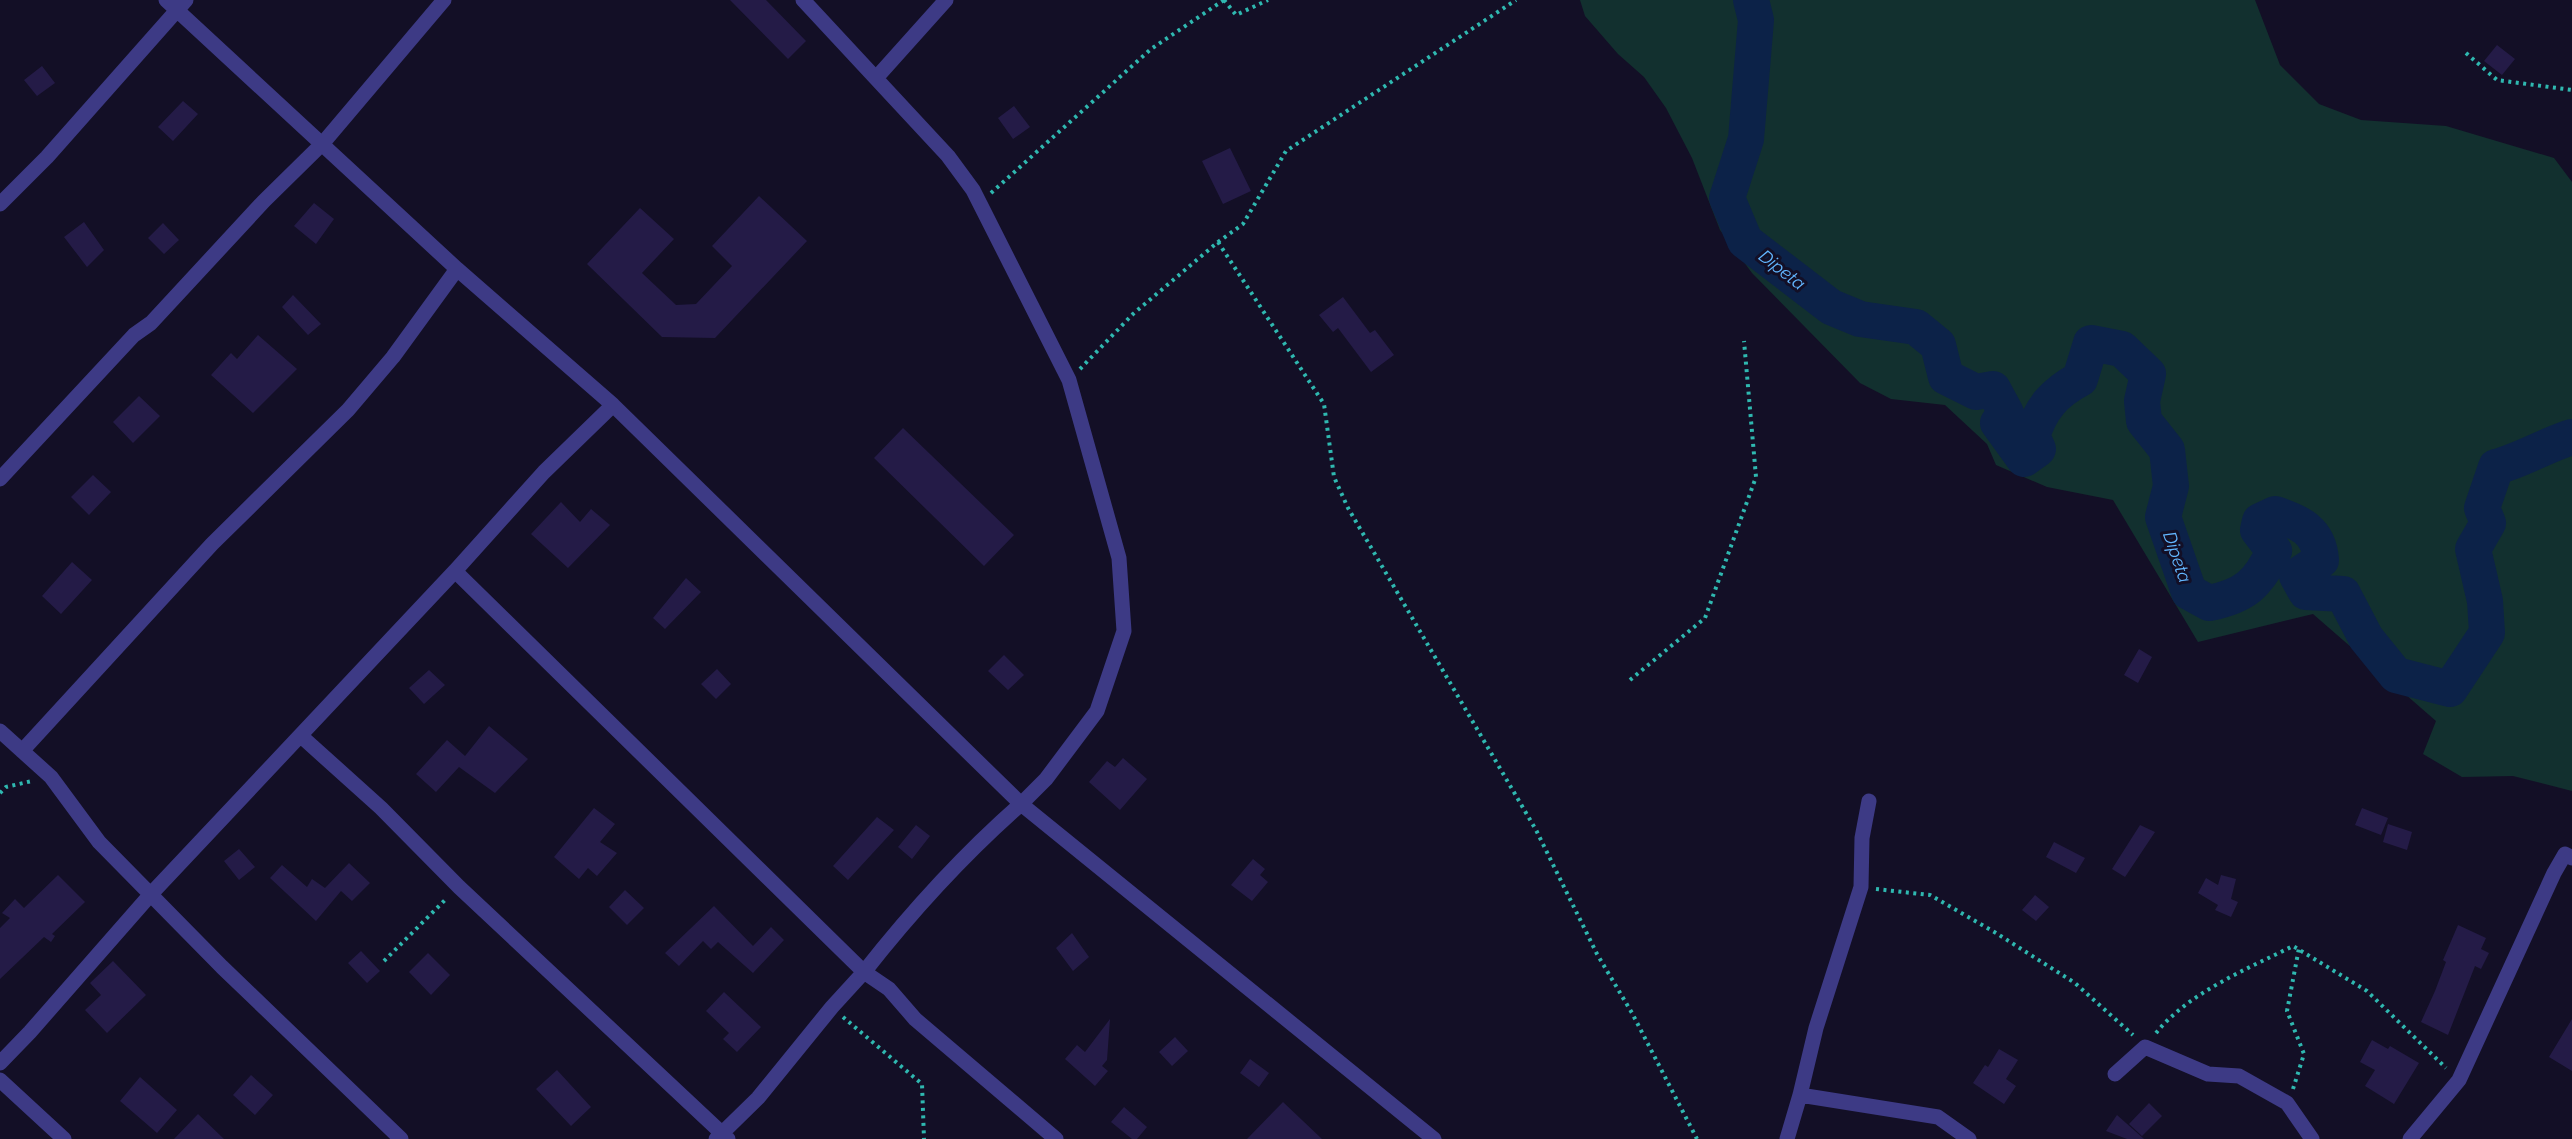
<svg xmlns="http://www.w3.org/2000/svg" width="2572" height="1139" viewBox="0 0 2572 1139" font-family="Raleway,sans-serif">
	<style>
		.green { fill: #12302f }
		.lines { fill: none; stroke-linecap: round; stroke-linejoin: round }
		.river { stroke: #0c2248; stroke-width: 36 }
		.building { fill: #241b47 }
		.path { stroke: #2fb8b0; stroke-width: 4; stroke-dasharray: 3 4.5; stroke-linecap: butt }
		.street { stroke: #3d3a85; stroke-width: 15 }
		.labels { text-anchor: middle; stroke-width: 6; stroke-linejoin: round; paint-order: stroke }
		.water-label { font-size: 18px; font-style: italic; fill: #62b6ff; stroke: #130f26 }
	</style>
	<rect width="100%" height="100%" fill="#130f26"/>
	<!-- green -->
	<path class="green" d="M1580 0H2255L2280 65 2319 104 2361 120 2446 126 2554 158 2572 182V791L2513 776 2462 777 2423 754 2436 721 2313 614 2198 642 2113 500 2047 487 1996 465 1987 444 1945 405 1891 399 1860 383 1752 273 1720 230 1692 158 1666 108 1644 77 1618 54 1585 16Z"/>
	<g class="lines">
		<!-- river -->
		<path class="river" d="M1751 0 1756 20 1746 139 1727 198 1745 241 1831 307 1860 319 1916 327 1938 345 1946 377 1976 392 1993 389 2006 413 1998 423 2024 459 2038 449 2032 436C2041 408 2054 393 2080 379L2091 343 2122 349 2148 374 2142 401 2144 421 2167 450 2171 486 2163 517 2189 592 2209 603C2245 596 2258 584 2274 551L2258 530 2260 521 2275 514C2300 522 2319 531 2321 560L2297 576 2306 592 2343 594 2366 638 2396 675 2450 689 2487 633 2485 601 2473 549 2488 523 2482 508 2496 467C2522 460 2546 445 2572 437"/>
	</g>
	<!-- building -->
	<path class="building" d="M730 0H766L806 41 788 59Z
		M2497 45 2515 59 2502 75 2484 61Z
		M42 66 55 83 37 96 24 80Z
		M183 101 198 114 173 141 158 127Z
		M1014 106 1030 127 1013 139 998 118Z
		M1230 148 1251 191 1223 204 1202 161Z
		M759 196 807 241 715 338 662 337 587 264 640 208 674 239 642 273 676 305 696 304 732 266 712 246Z
		M314 203 334 219 316 244 294 226Z
		M84 222 104 250 87 267 64 237Z
		M163 223 179 240 164 254 148 238Z
		M293 295 321 324 308 335 282 307Z
		M1343 297 1370 333 1375 330 1394 355 1371 372 1338 328 1333 332 1319 315Z
		M258 335 297 369 253 413 211 375 231 353 237 359Z
		M139 396 160 416 133 443 113 422Z
		M903 428 1014 535 984 566 874 458Z
		M93 475 111 492 89 515 71 497Z
		M561 502 580 522 591 509 610 525 568 568 531 534Z
		M72 562 92 580 61 614 42 596Z
		M686 578 701 592 665 629 653 618Z
		M2139 649 2152 657 2138 683 2124 675Z
		M1004 655 1024 675 1008 690 988 671Z
		M717 669 731 684 716 699 701 684Z
		M429 670 445 685 424 704 409 688Z
		M489 726 528 759 495 793 459 767 436 792 416 774 447 740 465 756Z
		M1123 758 1147 779 1120 810 1089 782 1107 761 1115 767Z
		M594 808 615 824 600 842 617 853 597 876 588 868 579 879 554 857Z
		M2362 808 2388 818 2381 835 2355 825Z
		M877 817 894 830 848 880 833 866Z
		M2388 824 2412 832 2407 850 2383 842Z
		M916 825 930 836 912 859 898 847Z
		M2140 825 2155 832 2125 877 2112 869Z
		M2054 842 2085 858 2076 873 2046 857Z
		M239 849 255 867 239 880 224 861Z
		M1253 859 1265 869 1260 875 1268 882 1252 901 1231 885Z
		M349 863 370 883 352 901 341 891 316 921 270 878 282 865 307 887 312 879 325 888Z
		M58 875 85 902 52 934 55 936 51 942 44 937 0 979V928L10 918 2 913 15 899 24 908Z
		M2221 875 2236 879 2231 899 2238 902 2231 917 2215 910 2218 905 2198 893 2206 878 2218 885Z
		M625 890 644 908 627 925 609 907Z
		M2035 895 2049 907 2036 921 2022 910Z
		M714 906 753 946 771 927 784 940 753 973 718 942 711 949 703 941 679 966 665 953Z
		M2458 925 2486 938 2481 949 2489 953 2481 969 2475 966 2448 1035 2421 1022 2435 991 2446 962 2443 960Z
		M1072 933 1089 957 1073 971 1056 948Z
		M361 951 380 971 367 983 348 963Z
		M428 953 450 975 431 995 409 972Z
		M113 961 146 995 107 1033 85 1010 101 995 90 983Z
		M724 992 761 1027 737 1052 723 1039 729 1033 706 1011Z
		M1110 1019 1107 1060 1102 1066 1108 1071 1095 1086 1065 1059 1077 1045 1085 1052Z
		M2572 1019V1071L2549 1057Z
		M1175 1037 1188 1051 1172 1066 1159 1052Z
		M2372 1040 2388 1049 2390 1046 2419 1063 2394 1104 2365 1086 2375 1070 2360 1062Z
		M1999 1049 2018 1060 2006 1079 2016 1086 2004 1104 1973 1083 1985 1065 1988 1067Z
		M1250 1059 1269 1073 1259 1087 1240 1073Z
		M557 1070 591 1107 571 1126 536 1089Z
		M251 1075 273 1095 255 1115 233 1095Z
		M140 1077 177 1110 157 1133 120 1101Z
		M1283 1102 1322 1139H1247Z
		M2149 1103 2162 1116 2142 1136 2129 1124Z
		M1124 1107 1147 1127 1137 1139H1132L1111 1122Z
		M198 1114 224 1139H174Z
		M2117 1115 2144 1139H2127L2106 1131Z"/>
	<g class="lines">
		<!-- path -->
		<path class="path" d="M1224 0 1236 15 1268 0
			M2466 53 2497 80 2572 90
			M991 193 1151 49 1224 0
			M1218 242 1324 404 1334 477 1348 508 1536 830 1597 954 1632 1013 1697 1139
			M1080 369 1133 314 1218 242 1243 224 1286 151 1516 0
			M1630 680 1705 618 1756 477 1744 341
			M0 793 6 787 32 781
			M1876 889 1930 895 1996 933 2075 983 2133 1035
			M384 961 447 898
			M843 1017 922 1084 924 1139
			M2156 1033C2188 993 2247 969 2293 946L2367 991 2446 1068
			M2293 1089 2304 1054 2287 1011 2299 948"/>
		<!-- street -->
		<path class="street" d="M166 0 457 269 613 405 1021 804C963 855 912 911 864 972L455 571
			M803 0 948 156 973 190 1069 380 1119 558 1124 631 1097 711 1046 779 1021 804 1434 1139
			M877 77 946 0
			M0 204 47 157 186 0
			M0 479 134 335 151 323 264 201 323 143 444 0
			M0 731 51 777 99 842 222 967 401 1139
			M301 736 381 808 459 887 728 1139
			M22 751 212 544 348 410 393 357 457 269
			M0 1063 30 1032 151 894 455 571 544 472 613 405
			M2115 1074 2145 1047 2208 1074 2239 1076 2287 1103 2312 1139
			M0 1080 64 1139
			M1800 1095 1938 1117 1969 1139
			M716 1139 758 1098 832 1007 864 972 889 989 915 1019 1056 1139
			M1787 1139 1800 1095 1816 1028 1861 887 1862 838 1869 801
			M2410 1139 2459 1080 2554 873 2565 854 2572 858"/>
	</g>
	<g class="labels">
		<!-- water labels -->
		<g class="water-label">
			<text transform="translate(1782 270) rotate(38)" y="6">Dipeta</text>
			<text transform="translate(2177 557) rotate(71)" y="6">Dipeta</text>
		</g>
	</g>
</svg>
